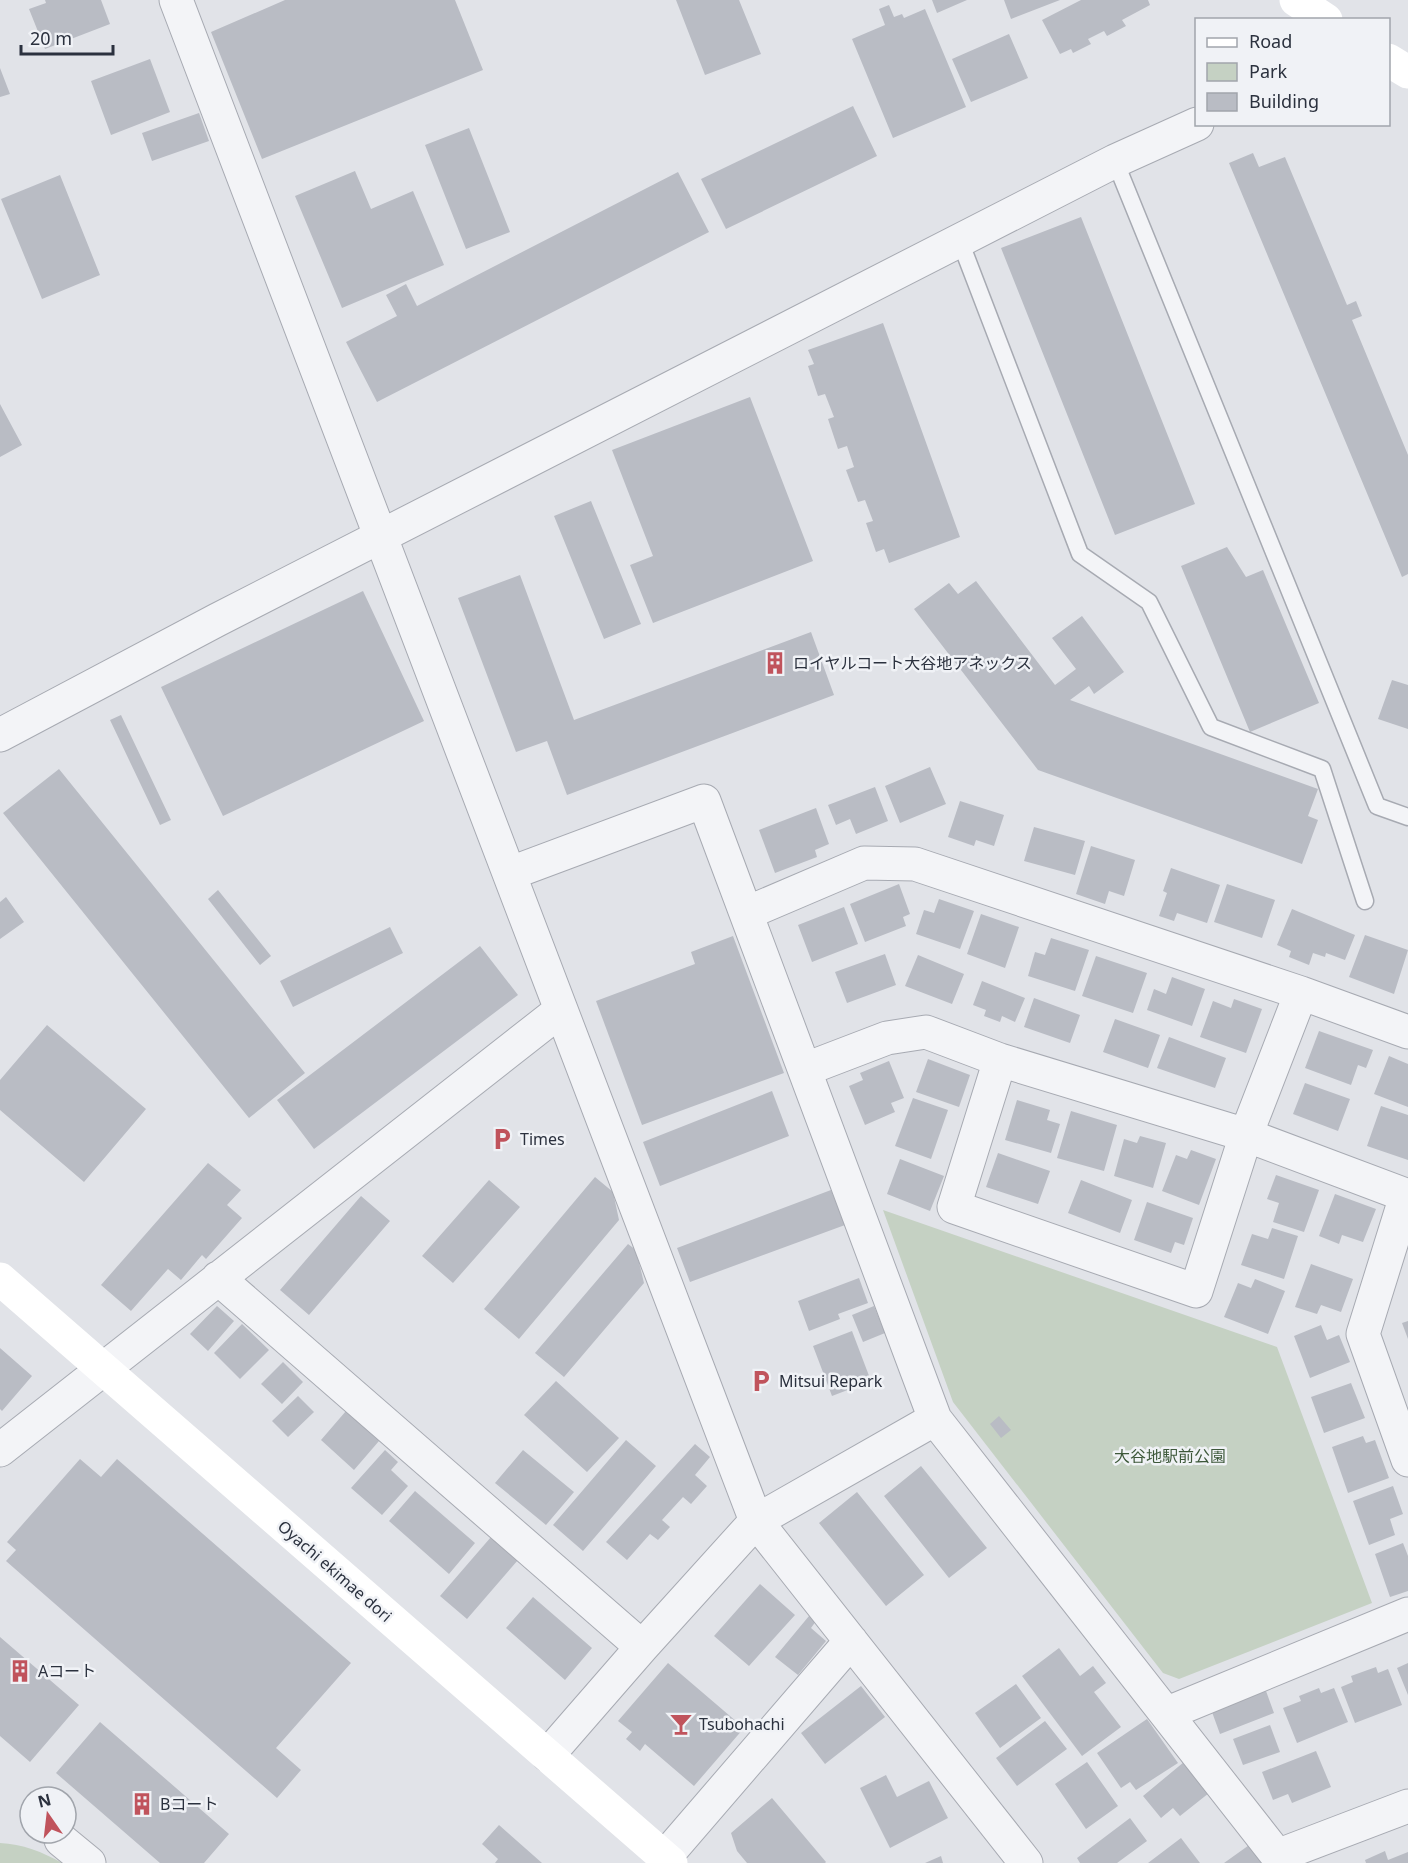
<svg xmlns="http://www.w3.org/2000/svg" width="1408" height="1863" viewBox="0 0 1408 1863" font-family="'Noto Sans','Noto Sans JP',sans-serif">
	<style>
		.green { fill: #c5d1c3 }
		.building { fill: #b9bcc4 }
		.lines { fill: none; stroke-linecap: round; stroke-linejoin: round }
		.lane-casing { stroke: #a7aab2; stroke-width: 19 }
		.street-casing { stroke: #a7aab2; stroke-width: 35 }
		.lane { stroke: #f3f4f7; stroke-width: 16 }
		.street { stroke: #f3f4f7; stroke-width: 33 }
		.secondary { stroke: #fff; stroke-width: 33 }
		.labels { text-anchor: middle; stroke-width: 5; stroke-linejoin: round; paint-order: stroke }
		.poi-label { font-size: 16px; fill: #2b313e; stroke: #f0f2f6; text-anchor: start }
		.park-label { font-size: 16px; fill: #3d583a; stroke: #f0f2f6 }
		.street-label { font-size: 16px; fill: #2b313e; stroke: #f0f2f6 }
	</style>
	<rect width="100%" height="100%" fill="#e1e3e8"/>
	<!-- green -->
	<path class="green" d="M883 1210 1277 1347 1372 1603 1179 1679 1163 1673 953 1402Z
		M0 1843C22 1844 43 1852 62 1863H0Z"/>
	<!-- building -->
	<path class="building" d="M45 0H101L110 24 45 49 29 9 46 3Z
		M285 0H455L483 70 262 159 211 32Z
		M676 0H739L761 54 705 75Z
		M932 0H967L937 13Z
		M1004 0H1060L1011 19Z
		M1081 0H1148L1150 5 1122 20 1126 26 1107 36 1104 31 1088 39 1091 44 1073 53 1071 49 1060 54 1042 20Z
		M889 5 894 17 902 14 904 18 925 9 966 107 893 138 852 39 885 25 879 9Z
		M1009 34 1028 78 971 102 952 59Z
		M150 59 170 112 111 135 91 81Z
		M0 68 10 94 0 97Z
		M853 106 877 156 726 229 701 179Z
		M199 113 209 141 152 161 142 133Z
		M469 128 510 232 466 249 425 145Z
		M1253 153 1259 167 1285 157 1347 305 1356 301 1362 316 1352 320 1408 455V574L1402 577 1229 163Z
		M355 171 371 209 413 191 444 265 342 308 295 196Z
		M678 172 709 232 377 402 346 342 397 316 386 295 406 284 417 306Z
		M60 175 100 275 42 299 1 199Z
		M1081 217 1195 504 1115 535 1001 248Z
		M883 323 960 537 889 563 884 549 876 552 866 523 873 521 865 500 858 502 846 470 854 467 847 446 838 449 828 419 834 417 825 394 818 396 808 366 814 364 808 350Z
		M750 397 813 561 653 623 630 565 653 556 612 450Z
		M0 404 22 445 0 457Z
		M591 501 641 624 604 639 554 516Z
		M1227 547 1246 577 1263 570 1319 703 1250 732 1181 566Z
		M520 575 574 720 811 632 834 695 567 795 547 741 516 752 458 598Z
		M976 581 1055 685 1076 669 1052 638 1082 616 1124 672 1094 694 1089 686 1070 700 1318 789 1308 816 1318 820 1302 864 1038 770 914 609 949 583 958 594Z
		M363 591 424 721 223 816 161 687Z
		M1392 680 1408 685V729L1378 719Z
		M121 715 171 820 160 825 110 720Z
		M930 767 946 804 900 823 885 786Z
		M59 769 305 1073 249 1118 3 813Z
		M875 787 888 821 856 834 850 819 836 825 828 805Z
		M960 801 1004 815 994 846 976 840 974 846 948 837Z
		M816 808 829 844 815 850 817 857 775 873 759 830Z
		M1034 827 1085 841 1075 875 1024 861Z
		M1091 846 1135 860 1124 896 1109 891 1105 904 1076 894Z
		M1171 868 1220 885 1207 923 1177 913 1174 921 1159 916 1167 893 1163 891Z
		M899 884 910 914 903 917 906 926 865 942 850 904Z
		M1227 884 1275 900 1262 938 1214 922Z
		M218 890 271 956 260 965 208 899Z
		M6 897 24 922 0 939V902Z
		M939 899 974 911 960 949 916 934 924 910 934 913Z
		M844 907 858 944 812 962 798 925Z
		M1292 909 1355 935 1345 960 1326 953 1325 957 1313 953 1309 965 1289 957 1291 951 1277 945Z
		M981 914 1019 927 1005 968 967 954Z
		M390 927 403 953 293 1007 280 981Z
		M1365 935 1408 950 1394 994 1349 977Z
		M733 936 784 1073 642 1125 596 1001 695 964 691 952Z
		M1051 938 1089 950 1075 991 1028 976 1035 952 1045 955Z
		M480 946 518 995 314 1149 277 1100Z
		M885 954 896 985 847 1003 835 972Z
		M918 955 964 974 952 1004 905 986Z
		M1096 956 1147 973 1133 1013 1082 996Z
		M1172 977 1205 989 1192 1026 1147 1010 1154 989 1166 994Z
		M982 981 1025 998 1015 1022 1002 1016 1000 1022 984 1016 986 1010 973 1005Z
		M1034 998 1080 1015 1070 1043 1024 1027Z
		M1234 999 1262 1009 1246 1053 1200 1037 1213 1001 1231 1008Z
		M1115 1019 1160 1035 1148 1068 1103 1052Z
		M47 1025 146 1109 84 1182 0 1110V1080Z
		M1319 1031 1373 1050 1366 1068 1358 1065 1351 1085 1305 1068Z
		M1169 1037 1226 1058 1215 1088 1157 1068Z
		M1389 1056 1408 1064V1107L1374 1094Z
		M928 1059 970 1075 959 1107 916 1092Z
		M889 1061 904 1098 891 1103 895 1112 865 1125 849 1086 863 1080 860 1073Z
		M1305 1083 1350 1099 1338 1131 1293 1114Z
		M772 1091 789 1136 660 1186 643 1142Z
		M913 1098 948 1110 931 1159 895 1146Z
		M1017 1100 1050 1110 1047 1120 1060 1124 1051 1153 1005 1140Z
		M1381 1106 1408 1115V1160L1367 1146Z
		M1071 1111 1117 1125 1104 1171 1057 1158Z
		M1140 1136 1166 1143 1153 1188 1114 1176 1124 1139 1137 1143Z
		M1191 1150 1216 1159 1199 1205 1162 1191 1176 1155 1187 1159Z
		M998 1153 1050 1171 1038 1204 986 1187Z
		M900 1159 944 1176 930 1211 887 1194Z
		M208 1163 241 1190 227 1205 242 1218 206 1259 202 1255 181 1280 168 1269 131 1311 101 1285Z
		M1276 1175 1319 1190 1304 1232 1273 1222 1279 1203 1267 1199Z
		M595 1177 613 1192 619 1220 519 1339 484 1309Z
		M489 1180 520 1207 453 1283 422 1256Z
		M1081 1180 1132 1200 1120 1233 1068 1213Z
		M831 1190 845 1225 690 1282 677 1248Z
		M1335 1194 1376 1209 1363 1242 1342 1235 1339 1244 1319 1236Z
		M361 1196 390 1221 309 1315 280 1290Z
		M1147 1202 1193 1218 1184 1245 1175 1242 1171 1253 1134 1240Z
		M1272 1228 1298 1236 1284 1279 1241 1265 1252 1234 1268 1239Z
		M628 1244 636 1250 644 1283 564 1377 535 1353Z
		M1311 1264 1353 1279 1341 1312 1321 1305 1317 1314 1295 1307Z
		M859 1278 868 1303 838 1314 840 1319 809 1331 798 1301Z
		M1255 1279 1285 1291 1268 1334 1224 1317 1238 1283 1251 1288Z
		M217 1306 234 1321 208 1351 190 1334Z
		M874 1306 885 1333 863 1342 852 1315Z
		M1408 1321V1339L1402 1323Z
		M242 1324 269 1350 240 1379 214 1353Z
		M1321 1325 1327 1340 1339 1335 1350 1362 1310 1378 1294 1336Z
		M852 1331 871 1381 832 1396 813 1346Z
		M0 1348 32 1376 2 1411 0 1409Z
		M283 1362 303 1382 282 1404 261 1384Z
		M556 1381 619 1438 587 1472 524 1415Z
		M1351 1383 1365 1418 1324 1433 1311 1397Z
		M298 1396 314 1412 288 1437 272 1421Z
		M346 1411 379 1441 354 1470 321 1440Z
		M999 1416 1011 1430 1001 1438 990 1424Z
		M1363 1436 1366 1443 1375 1440 1389 1478 1348 1493 1332 1447Z
		M626 1440 656 1466 583 1551 553 1525Z
		M695 1444 710 1457 695 1475 707 1486 691 1504 683 1497 662 1520 670 1527 658 1540 650 1534 627 1560 606 1542Z
		M385 1450 398 1462 391 1470 408 1486 382 1515 351 1488Z
		M523 1450 574 1492 546 1525 495 1483Z
		M80 1459 101 1477 117 1459 351 1663 276 1748 301 1770 277 1798 6 1561 16 1550 7 1542Z
		M921 1466 987 1548 949 1578 884 1496Z
		M1393 1486 1403 1514 1390 1519 1395 1535 1369 1545 1353 1501Z
		M415 1491 475 1543 449 1574 389 1521Z
		M857 1492 924 1575 886 1606 819 1523Z
		M491 1537 518 1560 467 1619 440 1596Z
		M1403 1543 1408 1556V1591L1390 1597 1375 1554Z
		M760 1584 795 1615 749 1666 714 1636Z
		M533 1597 592 1648 565 1680 506 1628Z
		M809 1616 816 1621 811 1628 826 1641 798 1675 775 1657Z
		M0 1637 79 1705 30 1762 0 1736Z
		M1059 1648 1080 1676 1093 1666 1106 1683 1094 1692 1121 1727 1082 1756 1022 1676Z
		M668 1663 744 1728 694 1786 645 1744 640 1751 626 1739 632 1732 618 1721Z
		M1408 1663V1695L1397 1668Z
		M1376 1667 1378 1673 1388 1669 1402 1705 1355 1723 1341 1687 1353 1682 1351 1676Z
		M1016 1684 1041 1718 1000 1748 975 1713Z
		M861 1686 885 1717 825 1764 801 1733Z
		M1319 1688 1321 1693 1334 1688 1348 1722 1297 1743 1283 1708 1301 1701 1299 1696Z
		M1266 1691 1274 1713 1220 1734 1212 1712Z
		M1147 1719 1178 1763 1136 1790 1130 1782 1121 1788 1097 1753Z
		M1045 1721 1067 1749 1017 1786 996 1758Z
		M100 1722 229 1834 204 1863H160L56 1773Z
		M1270 1725 1280 1752 1243 1765 1233 1739Z
		M1316 1751 1331 1787 1292 1803 1288 1794 1273 1800 1262 1772Z
		M1087 1762 1118 1806 1086 1829 1055 1784Z
		M1184 1762 1209 1793 1180 1816 1173 1808 1161 1818 1143 1796Z
		M886 1775 897 1797 929 1781 948 1818 890 1848 860 1788Z
		M772 1798 826 1862 825 1863H747L737 1851 731 1833Z
		M1130 1818 1147 1841 1117 1863H1080L1077 1858Z
		M499 1825 542 1863H495L498 1859 482 1844Z
		M1181 1838 1200 1863H1148Z
		M1252 1843 1266 1863H1224Z
		M1385 1851 1388 1860 1408 1852V1863H1366L1365 1860Z
		M941 1856 943 1863H925Z"/>
	<g class="lines">
		<!-- lane casing -->
		<g class="lane-casing">
			<path id="lane" d="M1115 161 1377 806 1408 817
				M960 241 1080 554 1149 602 1211 727 1322 769 1365 901"/>
		</g>
		<!-- street casing -->
		<g class="street-casing">
			<path id="street" d="M176 0 756 1521 1026 1863
				M0 735 217 620 1115 161 1197 124
				M511 873 704 801 935 1419 1283 1863
				M747 913 864 863 915 864 1301 993 1408 1032
				M1000 1060 954 1207 1196 1291 1246 1135 1301 993
				M806 1069 887 1038 926 1032 1000 1060 1246 1135 1408 1196
				M1406 1196 1363 1334 1408 1460
				M218 1278 642 1647
				M0 1450 561 1010
				M1168 1713 1408 1614
				M548 1755 642 1647 756 1521 935 1419
				M61 1840 89 1863
				M1277 1856 1408 1806
				M665 1857 851 1641"/>
		</g>
		<!-- lane -->
		<use href="#lane" class="lane"/>
		<!-- street -->
		<use href="#street" class="street"/>
		<!-- secondary -->
		<path class="secondary" d="M1296 0 1326 20
			M1388 60 1408 72
			M0 1279 671 1863"/>
	</g>
	<!-- icons -->
	<defs>
		<g id="building-bare" transform="scale(1.8)"><path d="M-4-6H4V6H1V3H-1V6H-4ZM-2.5-4.3h1.7v1.8h-1.7ZM.8-4.3h1.7v1.8H.8ZM-2.5-1h1.7V.8h-1.7ZM.8-1h1.7V.8H.8Z" fill="#c0535c" stroke="#f0f2f6" stroke-width="2.5" paint-order="stroke"/></g>
		<g id="parking-bare" transform="scale(1.8)"><path d="M-3.5-5.5H1a3.5 3.5 0 0 1 0 7H-1V5.5H-3.5ZM-1-3.4V-.6H.8a1.4 1.4 0 0 0 0-2.8Z" fill="#c0535c" stroke="#f0f2f6" stroke-width="2.5" paint-order="stroke"/></g>
		<g id="bar-bare" transform="scale(1.8)"><path d="M-6-5H6L.8 .8V4.5H3.5V6h-7V4.5H-.8V.8Z" fill="#c0535c" stroke="#f0f2f6" stroke-width="2.5" paint-order="stroke"/></g>
	</defs>
	<g fill-rule="evenodd">
		<use href="#building-bare" x="775" y="663"/>
		<use href="#parking-bare" x="502" y="1139"/>
		<use href="#parking-bare" x="761" y="1381"/>
		<use href="#building-bare" x="20" y="1671"/>
		<use href="#bar-bare" x="681" y="1724"/>
		<use href="#building-bare" x="142" y="1804"/>
	</g>
	<g class="labels">
		<!-- poi labels -->
		<g class="poi-label">
			<text x="793" y="669">ロイヤルコート大谷地アネックス</text>
			<text x="520" y="1145">Times</text>
			<text x="779" y="1387">Mitsui Repark</text>
			<text x="38" y="1677">Aコート</text>
			<text x="699" y="1730">Tsubohachi</text>
			<text x="160" y="1810">Bコート</text>
		</g>
		<!-- park labels -->
		<g class="park-label">
			<text x="1170" y="1462">大谷地駅前公園</text>
		</g>
		<!-- street labels -->
		<g class="street-label">
			<text transform="translate(335 1571) rotate(41)" y="6">Oyachi ekimae dori</text>
		</g>
	</g>
	<!-- legend -->
	<rect x="1195" y="18" width="195" height="108" fill="#f0f2f6" stroke="#a1a5ac" stroke-width="1.5"/>
	<rect x="1207" y="38" width="30" height="9" fill="#ffffff" stroke="#a1a5ac" stroke-width="1.5"/>
	<text x="1249" y="48" font-size="18" fill="#2b313e">Road</text>
	<rect x="1207" y="63" width="30" height="18" fill="#c5d1c3" stroke="#a1a5ac" stroke-width="1.5"/>
	<text x="1249" y="78" font-size="18" fill="#2b313e">Park</text>
	<rect x="1207" y="93" width="30" height="18" fill="#b9bcc4" stroke="#a1a5ac" stroke-width="1.5"/>
	<text x="1249" y="108" font-size="18" fill="#2b313e">Building</text>
	<!-- north arrow -->
	<g transform="translate(48 1815) rotate(346)"><circle r="28" fill="#f0f2f6" stroke="#a1a5ac" stroke-width="1.5"/>
	<path d="M0-4.5L10 22L0 15L-10 22Z" fill="#c0535c"/>
	<text y="-9" font-size="16" font-weight="bold" text-anchor="middle" fill="#2b313e">N</text>
	</g>
	<!-- scale -->
	<path d="M21 45v9h92v-9" fill="none" stroke="#2b313e" stroke-width="3"/>
	<text x="30" y="45" font-size="18" fill="#2b313e" stroke="#f0f2f6" stroke-width="4.5" paint-order="stroke">20 m</text>
</svg>
